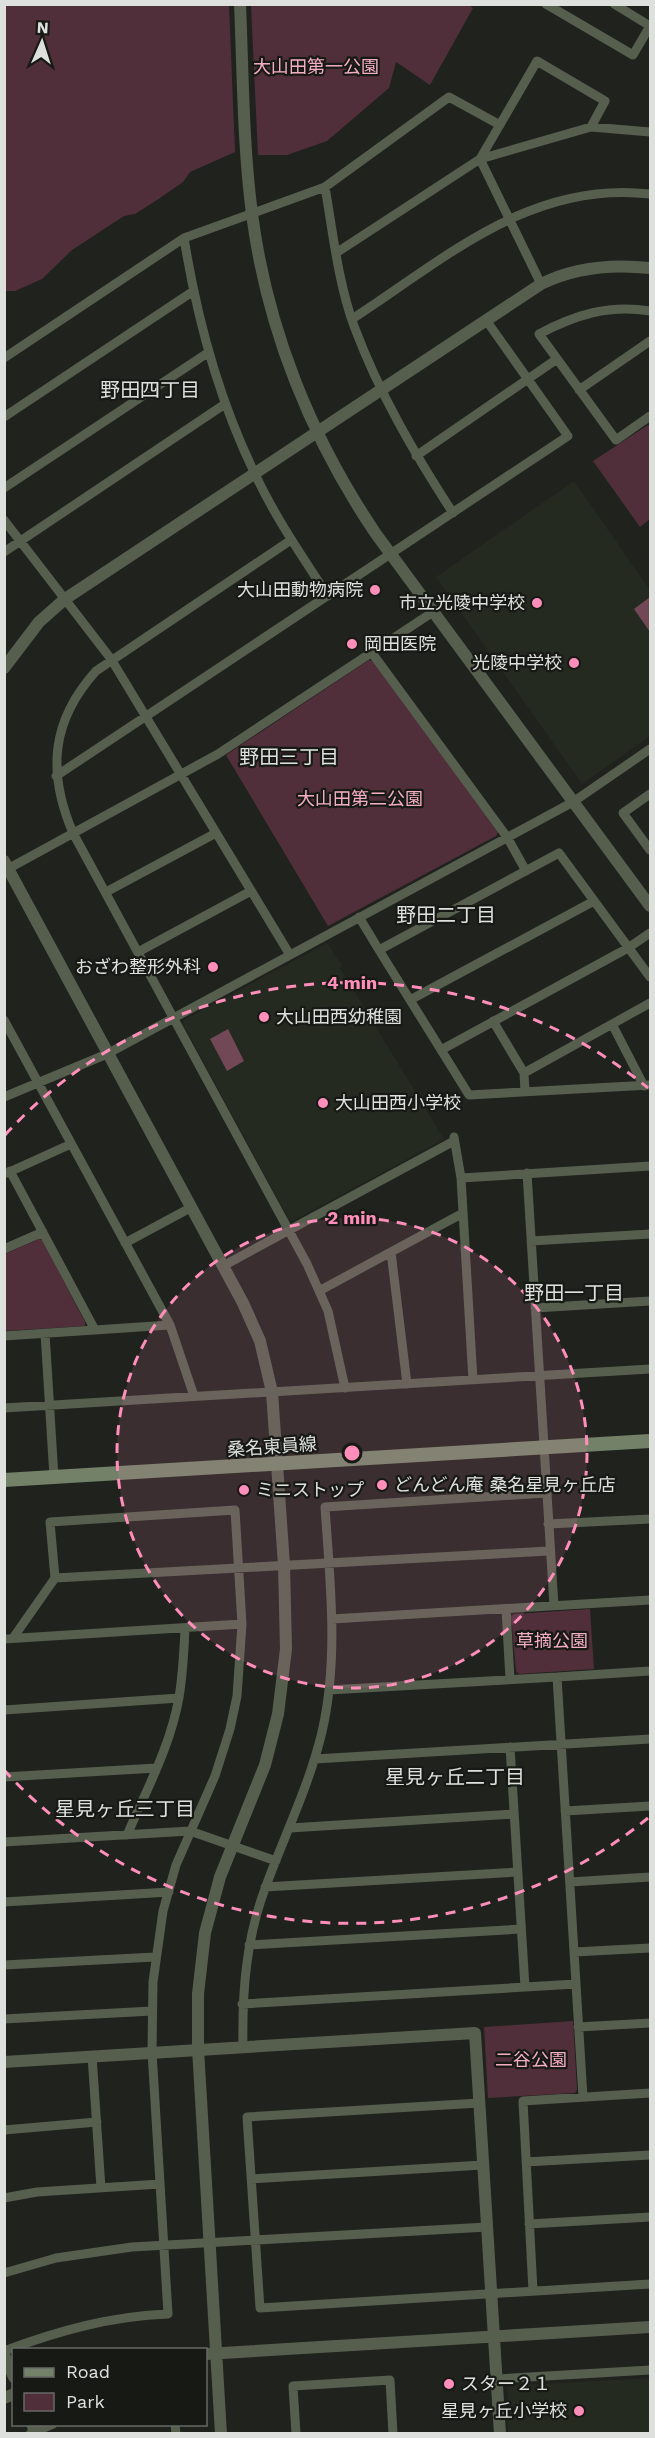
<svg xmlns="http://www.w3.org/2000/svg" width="655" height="2438" viewBox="0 0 655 2438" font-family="'Work Sans','Noto Sans JP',sans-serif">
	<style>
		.built { fill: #252a21 }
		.green { fill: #502f3b }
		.water { fill: #724857 }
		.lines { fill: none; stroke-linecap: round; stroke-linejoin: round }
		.minor { stroke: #565e4e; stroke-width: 9 }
		.tertiary { stroke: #565e4e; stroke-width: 12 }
		.secondary { stroke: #738168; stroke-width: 14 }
		.ring { fill: none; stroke: #ff8eba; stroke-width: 3; stroke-dasharray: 10 8 }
		.poi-dot { fill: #ff8eba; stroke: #171915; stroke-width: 2 }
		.labels { text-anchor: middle; stroke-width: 4.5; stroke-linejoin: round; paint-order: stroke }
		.park-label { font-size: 18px; fill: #f5adc6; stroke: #171915 }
		.poi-label { font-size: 18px; fill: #dee0dd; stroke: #171915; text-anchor: start }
		.street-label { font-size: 18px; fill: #dee0dd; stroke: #171915 }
		.neighbourhood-label { font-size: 20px; fill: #dee0dd; stroke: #171915 }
		.centre { fill: #ff8eba; stroke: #171915; stroke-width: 3 }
		.ring-label { font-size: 18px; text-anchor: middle; font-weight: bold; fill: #ff8eba; stroke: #171915; stroke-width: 4.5; stroke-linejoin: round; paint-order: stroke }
	</style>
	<rect width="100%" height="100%" fill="#20221e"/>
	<!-- built -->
	<path class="built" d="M574 481 650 590V736L582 784 436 577Z
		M327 943 342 965 340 968 444 1139 293 1221 289 1220 183 1024 184 1020Z
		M650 2378V2433H508L507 2386Z"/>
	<!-- green -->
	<path class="green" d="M4 5H229L235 152 190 172 183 182 157 200 135 214 124 216 72 250 42 279 15 291H5Z
		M469 5 473 8 430 85 396 62 389 88 327 141 287 155H258L251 5Z
		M648 425 650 426V519L640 527 593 461Z
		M369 660 373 661 498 832 496 836 328 926 226 755Z
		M39 1239 42 1240 85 1322V1326L5 1331V1254Z
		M590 1609 594 1669 519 1674 516 1671 511 1616 515 1614Z
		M573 2021 577 2090 575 2093 488 2098 484 2027Z"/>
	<!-- water -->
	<path class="water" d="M650 597V632L634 609Z
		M228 1029 244 1061 227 1071 210 1039Z"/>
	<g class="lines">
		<!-- minor -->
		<path class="minor" d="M546 4 633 55 650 26
			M614 4 650 26
			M480 159 537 61 605 101 591 127
			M480 159 541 284
			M325 187C333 233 338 282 354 326 379 393 414 453 453 513
			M184 238C197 319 219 400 255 474 275 517 302 556 328 596
			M336 253 480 159 591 127 650 132
			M650 311C609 304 575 315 539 334L616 440 650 416
			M352 319C446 258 531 180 650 194
			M4 358 184 238 325 187 449 97 500 125
			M579 390 650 341
			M4 417 192 292
			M416 456 557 359
			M4 488 209 352
			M4 520 111 659 290 955
			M291 540 96 671C51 721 47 772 73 833L307 1264 328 1311 345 1388
			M4 552 225 404
			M372 653 507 837 526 871
			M56 776 568 436 486 320
			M650 794 623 813 650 850
			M4 871 218 754 433 612
			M106 892 216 833
			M359 917 379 950
			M138 952 251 891
			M650 977 559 853 379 950 469 1095 650 1085
			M410 1000 594 901
			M4 1020 170 1325 194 1396
			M493 1021 524 1073 525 1092
			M612 1024 644 1086
			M441 1050 628 948 650 933
			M524 1073 650 1003
			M4 1097 107 1054 573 802 650 749
			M454 1137 461 1178 473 1380
			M10 1171 95 1330
			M7 1173 71 1144
			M527 1173 554 1606
			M461 1178 650 1166
			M531 1241 650 1234
			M125 1243 192 1207
			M4 1249 43 1232
			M391 1252 407 1384
			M223 1266 454 1141
			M319 1291 463 1213
			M535 1308 650 1301
			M45 1333 54 1477
			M4 1336 170 1325
			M4 1408 650 1369
			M548 1524 650 1519
			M55 1578 549 1551
			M506 1609 510 1679
			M332 1619 650 1600
			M4 1639 242 1624
			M329 1690 557 1677
			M4 1710 179 1698
			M510 1747 525 1987
			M315 1759 650 1739
			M4 1777 156 1768
			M565 1811 650 1806
			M290 1828 514 1814
			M127 1835C146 1791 171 1745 179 1697 183 1674 184 1651 185 1628
			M4 1842 190 1831 276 1861
			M570 1882 650 1877
			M265 1887 518 1872
			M4 1902 169 1892
			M249 1945 521 1929
			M574 1952 650 1948
			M4 1965 155 1957
			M242 2004 576 1984
			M4 2019 152 2011
			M578 2027 650 2023
			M243 2046C242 1992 246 1938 266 1886 285 1834 309 1786 322 1732 339 1658 330 1582 325 1507L546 1493
			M92 2056 101 2188
			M583 2097 557 1677 650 1671
			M479 2103 247 2117 260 2308 650 2284
			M4 2130 97 2122
			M526 2162 650 2155
			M251 2179 483 2165
			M4 2198 37 2192 160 2184
			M529 2224 650 2217
			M4 2273 56 2258 132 2247 487 2227
			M533 2291 523 2101 650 2093
			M4 2351C58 2331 111 2316 168 2314L152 2052 153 1982 163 1911 176 1865 215 1776 230 1729 237 1696 242 1624 235 1510 50 1522 55 1578 13 1638
			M497 2379 650 2370
			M175 2424 176 2434
			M30 2434 53 2424
			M296 2434 293 2386 390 2380 393 2434"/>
		<!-- tertiary -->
		<path class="tertiary" d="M240 4C243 74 243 145 252 214 267 329 311 438 376 534L650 906
			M4 668 39 622 65 599 541 284C575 267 613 264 650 268
			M4 861 243 1303 260 1341 272 1392 284 1565 286 1649 278 1714 265 1765 220 1877 205 1933 198 1994V2049L221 2434
			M4 2062 475 2033 500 2434
			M206 2354 650 2327
			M4 2355 14 2377
			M4 2398 14 2394
			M32 2424 36 2434"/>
		<!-- secondary -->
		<path class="secondary" d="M4 1480 650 1441"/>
	</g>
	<!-- distance rings -->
	<circle cx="352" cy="1453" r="235" fill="#ff8eba" fill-opacity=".12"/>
	<g class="ring">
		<circle cx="352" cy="1453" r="235"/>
		<path d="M648 1818A470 470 0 0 1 5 1771M5 1135A470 470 0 0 1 648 1088"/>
	</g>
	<!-- markers -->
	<g class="poi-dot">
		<circle cx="375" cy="590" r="6"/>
		<circle cx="537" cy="603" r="6"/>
		<circle cx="352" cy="644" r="6"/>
		<circle cx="574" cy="663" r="6"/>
		<circle cx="213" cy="967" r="6"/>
		<circle cx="264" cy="1017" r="6"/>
		<circle cx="323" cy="1103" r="6"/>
		<circle cx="382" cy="1485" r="6"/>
		<circle cx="244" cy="1490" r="6"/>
		<circle cx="449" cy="2384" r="6"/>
		<circle cx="579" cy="2411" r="6"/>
	</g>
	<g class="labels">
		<!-- park labels -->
		<g class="park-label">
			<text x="316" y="73">大山田第一公園</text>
			<text x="360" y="805">大山田第二公園</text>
			<text x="552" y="1647">草摘公園</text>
			<text x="531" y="2066">二谷公園</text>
		</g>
		<!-- poi labels -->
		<g class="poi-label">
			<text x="363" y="596" text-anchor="end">大山田動物病院</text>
			<text x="525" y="609" text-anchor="end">市立光陵中学校</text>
			<text x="364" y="650">岡田医院</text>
			<text x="562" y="669" text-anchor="end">光陵中学校</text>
			<text x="201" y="973" text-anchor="end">おざわ整形外科</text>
			<text x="276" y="1023">大山田西幼稚園</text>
			<text x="335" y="1109">大山田西小学校</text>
			<text x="394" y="1491">どんどん庵 桑名星見ヶ丘店</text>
			<text x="256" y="1496">ミニストップ</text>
			<text x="461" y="2390">スター２１</text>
			<text x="567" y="2417" text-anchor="end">星見ヶ丘小学校</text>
		</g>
		<!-- street labels -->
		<g class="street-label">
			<text transform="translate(272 1447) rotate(-4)" y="6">桑名東員線</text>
		</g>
		<!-- neighbourhood labels -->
		<g class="neighbourhood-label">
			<text x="150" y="397">野田四丁目</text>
			<text x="289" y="764">野田三丁目</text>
			<text x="446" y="922">野田二丁目</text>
			<text x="574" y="1300">野田一丁目</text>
			<text x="455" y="1784">星見ヶ丘二丁目</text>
			<text x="125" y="1816">星見ヶ丘三丁目</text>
		</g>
	</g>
	<circle cx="352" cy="1453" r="9" class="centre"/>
	<g class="ring-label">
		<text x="352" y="989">4 min</text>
		<text x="352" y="1224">2 min</text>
	</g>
	<!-- border -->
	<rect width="655" height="2438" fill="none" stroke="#dee0dd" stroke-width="12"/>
	<!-- legend -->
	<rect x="12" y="2348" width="195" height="78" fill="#171915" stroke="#676965" stroke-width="1.5"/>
	<rect x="24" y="2368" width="30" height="9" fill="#738168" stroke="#676965" stroke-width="1.5"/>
	<text x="66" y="2378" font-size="18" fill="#dee0dd">Road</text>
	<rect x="24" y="2393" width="30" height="18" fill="#502f3b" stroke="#676965" stroke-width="1.5"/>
	<text x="66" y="2408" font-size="18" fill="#dee0dd">Park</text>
	<!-- north arrow -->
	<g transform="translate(42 42) rotate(3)" stroke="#171915" stroke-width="4.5" paint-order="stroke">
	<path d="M0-4.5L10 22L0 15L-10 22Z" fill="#dee0dd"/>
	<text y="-9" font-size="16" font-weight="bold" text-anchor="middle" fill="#dee0dd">N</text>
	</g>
</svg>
